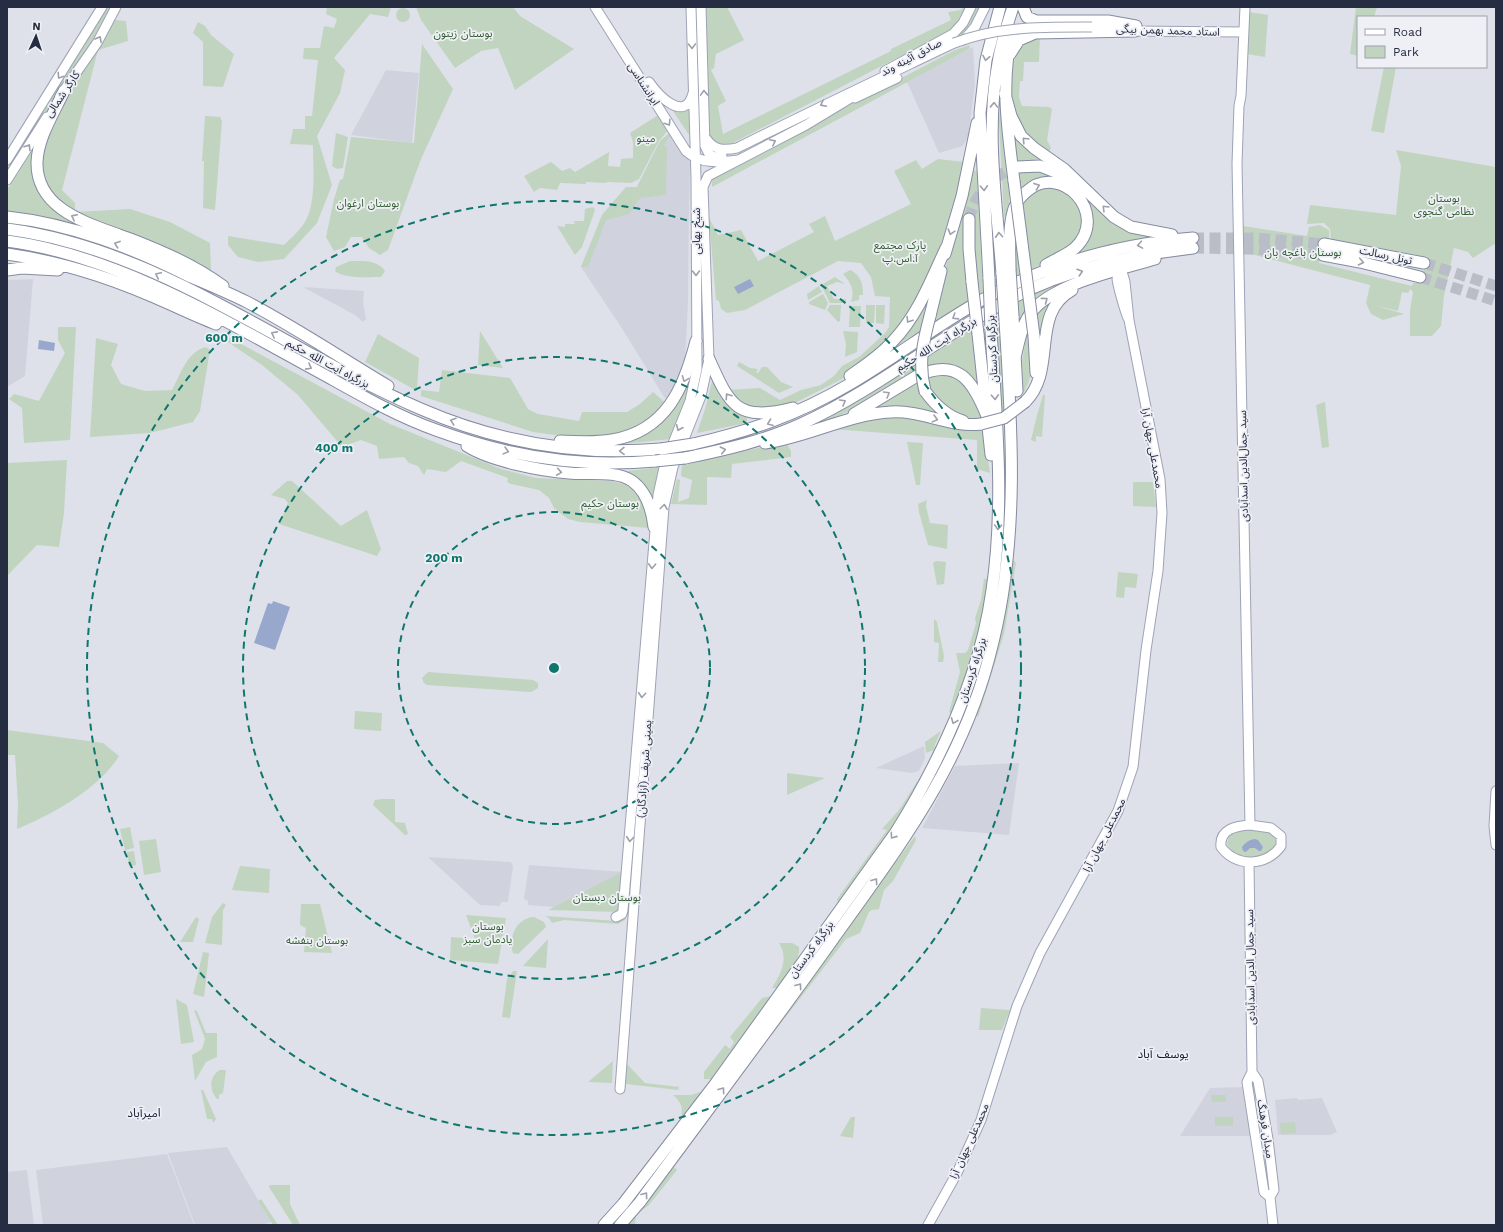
<svg xmlns="http://www.w3.org/2000/svg" width="1503" height="1232" viewBox="0 0 1503 1232" font-family="'Work Sans','Noto Sans Arabic',sans-serif">
	<style>
		.built { fill: #d0d3de }
		.green { fill: #c1d4bf }
		.water { fill: #97a8cc }
		.lines { fill: none; stroke-linecap: round; stroke-linejoin: round }
		.highway-tunnel { stroke: #b9bdc7; stroke-width: 11; stroke-dasharray: 11 5.5; stroke-linecap: butt }
		.major-casing { stroke: #9da3b6; stroke-width: 11 }
		.highway-casing { stroke: #858ba1; stroke-width: 13 }
		.major { stroke: #fff; stroke-width: 9 }
		.highway { stroke: #fff; stroke-width: 11 }
		.major-bridge-casing { stroke: #9da3b6; stroke-width: 11; stroke-linecap: butt }
		.highway-bridge-casing { stroke: #858ba1; stroke-width: 13; stroke-linecap: butt }
		.major-bridge { stroke: #fff; stroke-width: 9 }
		.highway-bridge { stroke: #fff; stroke-width: 11 }
		.oneway { stroke: #9da0aa }
		.ring { fill: none; stroke: #0f766e; stroke-width: 2; stroke-dasharray: 7 5 }
		.labels { text-anchor: middle; stroke-width: 3.5; stroke-linejoin: round; paint-order: stroke }
		.street-label { font-size: 11px; fill: #262c41; stroke: #eef0f6 }
		.park-label { font-size: 11px; fill: #345e33; stroke: #eef0f6 }
		.neighbourhood-label { font-size: 12px; fill: #191d32; stroke: #eef0f6 }
		.centre { fill: #0f766e; stroke: #eef0f6; stroke-width: 2 }
		.ring-label { font-size: 12px; text-anchor: middle; font-weight: bold; fill: #0f766e; stroke: #eef0f6; stroke-width: 3.5; stroke-linejoin: round; paint-order: stroke }
	</style>
	<rect width="100%" height="100%" fill="#dee1e9"/>
	<!-- built -->
	<path class="built" d="M973 47 975 84 968 136 963 146 939 153 907 82Z
		M386 70 419 73 412 143 351 135Z
		M672 131 690 162 689 209 688 302 685 360 682 375 669 400 664 397 623 330 581 267 604 213 626 187H637L660 141Z
		M33 279 25 376 7 387V280Z
		M303 287 364 291 363 302 366 319 363 322 355 315Z
		M924 746 925 758 919 771 912 773 876 768Z
		M1019 763 1009 835 922 828 955 766Z
		M428 857 511 862 513 866 508 902H501L500 906 480 905Z
		M529 865 624 872 554 907 528 905V901L524 899Z
		M1246 1087 1252 1136H1180L1210 1088Z
		M1297 1098 1298 1100 1322 1098 1337 1132 1330 1135H1278L1275 1100Z
		M227 1147 271 1222 261 1225H195L168 1153Z
		M167 1154 194 1225H43L36 1170Z
		M27 1170 34 1225H7V1172Z"/>
	<!-- green -->
	<path class="green" d="M104 7H111L86 51 7 173V168L83 48Z
		M327 7H391L388 17 370 14 334 58 345 70 340 93 317 136 332 185 317 223 284 259 258 262 238 257 228 245V236L284 245C290 239 298 232 303 225 317 206 313 168 313 145L290 144 293 129H305V116H312L318 60 303 59 304 48H320L324 26 334 28 337 19 326 14Z
		M416 7H513L520 16 574 49 515 90 498 48 481 51 455 68 421 20Z
		M694 7H699L701 122 699 123Z
		M706 7H727L744 40 716 54 714 68 711 70 726 101 718 106 723 134 891 51V49L951 20 948 12 961 10 963 7H967L951 30 727 146 715 142 708 133Z
		M974 7H984L970 33 955 38Z
		M1356 7H1377L1374 17H1358V56L1350 54Z
		M396 15a7 7 0 1 1 14 0a7 7 0 1 1-14 0Z
		M1249 12 1268 15 1265 57 1247 54Z
		M115 20 126 21 128 41 98 50 62 190 75 203V212L130 209 170 222 210 243 211 270 158 245 68 212 44 184 40 150 61 106 79 75Z
		M198 22 205 26 211 35 234 54 223 87 203 86V42L193 33Z
		M1040 35 1039 62H1024L1023 81H1020L1019 97 1022 106 1049 107 1052 109 1047 140 1051 148 1049 152C1044 151 1040 147 1036 143 1015 124 1009 99 1012 71 1014 61 1016 51 1023 43 1027 39 1035 37 1040 35Z
		M422 44 453 89 421 159 388 250 380 255 369 248 362 237H351L345 247 334 251 326 237 334 199 340 180 343 179 351 137 414 143Z
		M970 45 969 49 712 187V179L724 171 955 50Z
		M1384 67H1396L1384 133 1371 131Z
		M1001 91 1011 188 1007 215 1004 217 999 122Z
		M689 105V135L671 108Z
		M660 114 669 129 659 141 639 179 631 183 608 182 605 183 586 182V184L560 183 557 190 540 188 534 192 524 176 551 162 562 171 570 168 575 172 609 152 608 166 620 167 621 159 633 158V142L630 133Z
		M205 116 220 117 222 121 215 210 203 208 204 161H202Z
		M1014 130 1056 168 1016 165Z
		M672 131 675 135 672 138 669 137 664 145 667 148 666 195 640 198 629 214 606 220 588 267H581L602 215 626 187H637L660 141Z
		M336 133 348 137 343 168 337 169 332 166Z
		M32 147H36L38 188 102 234 7 212V190Z
		M1396 150 1496 167V243L1473 258 1468 252 1454 248 1444 296 1441 326 1432 336H1410V310L1413 292 1411 290V288L1408 293 1402 292 1398 311 1374 305 1404 314 1383 320 1371 314 1366 303 1370 285 1255 255 1241 254 1243 226 1307 236 1309 227 1320 225 1329 230V240H1322L1319 263 1412 286 1413 283H1420L1428 257 1331 239 1330 229 1324 223 1307 224 1310 205 1396 215 1401 166Z
		M938 159 965 162 958 198 933 267 915 304 888 341 846 377 789 406 752 410 734 400 727 390 760 388 780 400 801 390 821 385 834 376 842 366 859 357 885 333 889 327 890 297 875 296 871 277 861 263 838 261 745 310 727 313 721 309 719 301 716 300 709 218 718 235 741 230 758 261 814 232 809 224 825 216 835 241 911 204 894 171 916 160 922 169Z
		M1028 168 1064 177 1101 208 1164 237 1069 259 1068 255 1090 217 1058 181 1019 196 1015 169Z
		M971 170 977 171 983 292 978 294 971 302 930 328Z
		M1042 186 1069 191 1085 218 1076 243 1048 261 1029 270 1021 203Z
		M699 203 702 218V369L697 398 669 471 663 496 629 911 625 920 618 924 564 920 552 923 549 918 545 916 617 921 622 919 627 910 659 507 667 470 694 401 700 373 701 357Z
		M593 207 595 210 582 247 575 255 557 226 565 227V224H575L574 221H584L585 209Z
		M1015 218 1021 274 1014 278Z
		M350 261C362 261 377 259 385 271L381 277C368 277 345 279 335 271L336 267Z
		M850 270C861 275 863 284 863 295H859V300L851 302C855 290 851 283 843 274Z
		M1088 273 1036 304 1029 295 1050 286Z
		M835 277 845 284 837 282 827 286 834 299H846V303H830L821 285Z
		M932 285 922 330 886 352Z
		M819 286 822 292 808 300 807 294Z
		M823 294 828 303 825 310 809 304V302Z
		M1024 298 1026 314 1019 328 1016 303Z
		M1058 298 1042 359 1035 312 1039 307Z
		M830 305H841L840 321 838 322 827 310Z
		M866 305H875L874 323H866Z
		M876 305H885L884 324 876 323Z
		M850 306H861L860 327H849Z
		M1000 325 1004 410 1001 412 996 326Z
		M1028 326C1031 352 1037 370 1023 394L1022 361Z
		M58 327H76L70 440 24 443 22 408 9 399 14 394 39 401 65 353 58 340Z
		M972 328 980 390 946 367 812 428 803 430 869 394Z
		M480 331 503 368 478 365Z
		M843 331 858 332 857 352 845 357 846 344Z
		M378 334 419 358 417 391 365 362Z
		M226 336 390 424 501 469 536 478 612 481 626 485 640 494 650 518 649 528 580 522 568 519 554 508 549 498 539 490 511 484 507 482 508 478 461 461 446 472 427 469 424 475 418 466 409 463 404 457 379 459 377 446 361 440 342 447 298 395 262 365 225 340Z
		M96 338 118 344 111 365 121 384 145 391 172 390C181 373 187 352 206 347L210 350 200 411 193 422 150 433 90 437Z
		M739 362 750 368 758 369 756 372 758 373 762 367H767L781 382 793 387 779 393 737 366Z
		M442 370 510 378 528 409 538 414 579 421 582 412H627L640 404 653 392 667 404 649 421 625 433 584 439 533 432 421 396V390L439 392Z
		M929 374 959 376 987 421 964 419 938 401 931 389 928 380Z
		M917 378 947 420 870 410Z
		M688 379C690 400 679 420 671 439L612 445 632 437Z
		M712 381C721 397 731 406 747 416V423L697 433 706 406Z
		M1043 395H1045L1042 437 1036 436V442L1031 440 1037 415Z
		M1325 402 1329 447 1322 448 1316 405Z
		M899 416 957 428 984 431 990 473 977 469V440L832 429 883 417Z
		M786 442 791 451V457L732 464 731 478 707 477V505L671 504 677 479 680 480 678 502 689 498 692 480 681 476 682 464Z
		M907 442 923 443 920 485H916Z
		M67 460 64 513 59 547 37 545 7 576V463Z
		M544 465 627 471 662 467 654 505 645 489 591 473Z
		M287 481H292L341 526 367 510 381 549 377 556 279 524 288 503 285 499 271 495Z
		M1133 482H1153L1156 507 1133 506Z
		M927 500 926 506 930 523 948 525 947 549 928 545 919 512 918 504Z
		M1011 557 1016 563 1004 634 978 717 975 713Z
		M936 561 946 562 944 584 937 585 933 563Z
		M1118 572 1138 574 1136 588 1125 587 1124 598 1116 597Z
		M984 579H989C984 626 968 671 953 715L949 712 960 672 956 653H965L968 650 976 623 975 618 981 600Z
		M934 619 937 622 944 656 943 662H938L939 643 934 642Z
		M428 672 533 680 538 683V688L531 692 427 685 424 683 422 678Z
		M355 711 382 713 381 731 354 729Z
		M7 730 103 743 119 756C99 789 51 815 17 829L18 805 15 755H7Z
		M941 731 934 747H939L896 824 838 905 837 899 887 830 882 829 899 810 922 774 934 750 926 753 925 742Z
		M787 773 825 778 787 795Z
		M382 799H395V822L405 823 408 834 405 835 373 805 375 800Z
		M130 827 134 848 125 850 120 829Z
		M1249 829 1264 831 1274 834 1276 843C1268 862 1237 862 1227 844L1229 836 1237 831Z
		M915 836 916 840 893 881 884 890 879 909 872 910 869 912 860 933 846 939 771 1036 768 1034Z
		M156 839 161 872 144 875 139 841Z
		M134 851 136 865 129 866 127 852Z
		M240 866 270 869 269 893 232 890Z
		M624 871 620 912 548 910Z
		M223 903 226 905 223 910 222 945 205 943 212 917Z
		M301 904H320L332 953 304 952 306 928 300 925Z
		M466 915 506 918 498 964 450 960 451 937 475 939Z
		M196 917 199 919 193 942H180Z
		M534 917 544 922 546 927 518 954 513 953C508 938 516 918 534 917Z
		M548 939 546 968 523 966Z
		M779 943H792L799 947C800 963 787 976 778 988H772C781 973 789 959 779 943Z
		M203 952 209 953 204 997 193 994Z
		M513 971H517L510 1018 502 1017 507 979Z
		M771 996 712 1079H704V1072L725 1045 730 1049 734 1042 730 1037 762 998Z
		M176 999 187 1005 194 1042 181 1044Z
		M981 1008 1010 1010 1002 1030H979Z
		M194 1010 197 1011 206 1033H217V1057L206 1062 195 1081 192 1055 202 1049 205 1039Z
		M613 1061 612 1083 588 1082Z
		M626 1063 645 1083 679 1087 678 1090 626 1084Z
		M220 1070H226L223 1093 219 1095V1099H217C209 1090 209 1076 220 1070Z
		M201 1090H203L216 1119 213 1123 212 1119H207Z
		M703 1091 680 1121C683 1108 683 1104 673 1095H691Z
		M1211 1095H1226V1102H1212Z
		M851 1117H855L853 1138 840 1136Z
		M1215 1117H1233V1126H1215Z
		M1295 1122 1296 1133 1281 1134 1280 1123Z
		M674 1167 677 1170 649 1205 636 1215 635 1225H627Z
		M270 1185H290V1204L300 1225H293L269 1187Z
		M261 1199 278 1225H273L258 1201Z"/>
	<!-- water -->
	<path class="water" d="M750 279 754 286 738 294 734 287Z
		M39 340 55 343 54 351 38 349Z
		M273 601 290 607 275 650 254 643 268 603 272 604Z
		M1255 839 1258 840 1263 847 1261 851H1259L1255 848H1250L1246 852 1243 851 1242 847C1245 843 1250 839 1255 839Z"/>
	<g class="lines">
		<!-- highway-tunnel -->
		<path class="highway-tunnel" d="M969 219C976 193 991 176 1017 167
			M1193 238H1257L1324 244
			M1193 248 1256 249 1323 255
			M1424 263 1496 286
			M1420 277 1496 301"/>
		<!-- major casing -->
		<g class="major-casing">
			<path id="major" d="M595 7 686 151C702 165 719 162 738 160
				M701 7 705 146 709 154 714 157 722 156
				M1245 7 1241 96 1239 106 1237 164 1250 825
				M1129 31 1244 32
				M964 40 975 27 985 7
				M885 71 953 34 963 23 971 7
				M649 82C658 95 685 124 693 93
				M60 96 97 43 116 7
				M855 98 897 78
				M705 137C713 150 723 151 737 148 809 112 881 78 954 43
				M7 160 102 7
				M708 176 806 125 859 93
				M7 180 47 117
				M1496 791 1494 826 1496 845
				M1250 825 1271 828 1281 836V846C1267 866 1237 868 1221 847 1219 829 1236 826 1250 825Z
				M1249 862 1252 1072
				M616 917 622 914 623 910 658 495 665 463 690 401 697 369 696 178 691 7
				M1252 1072 1258 1081 1268 1139 1274 1190 1270 1197 1264 1192 1247 1082Z
				M620 1089 664 507 673 467 701 396 709 359 703 187 708 176
				M1270 1197 1273 1225
				M928 1225 957 1173 981 1120 1017 1006 1040 953 1118 811 1133 767 1146 650 1158 571 1162 513 1160 479 1129 320C1126 316 1117 283 1117 278L1123 275 1125 282 1129 320"/>
		</g>
		<!-- highway casing -->
		<g class="highway-casing">
			<path id="highway" d="M1023 7 1027 17 1036 21H1108L1136 26
				M1012 34C1000 83 1008 132 1014 181
				M1010 54 1019 40 1035 33 1135 31
				M64 91C54 113 38 137 37 162 36 208 84 222 119 235 134 240 148 246 162 252 183 261 205 273 223 286
				M1005 94 1011 116 1021 136 1034 148 1064 169 1114 217 1131 227 1172 235
				M1017 167 1040 166 1068 177
				M7 217C72 224 133 248 191 277 210 285 229 293 247 302 295 327 341 358 388 386
				M969 219V249L972 282
				M7 229C159 249 283 350 421 409 497 442 578 456 661 449
				M7 241C121 256 230 324 330 378 364 397 399 417 436 430 506 456 581 468 655 461
				M1324 244 1424 263
				M7 254C57 261 108 277 154 297 175 306 195 316 216 324
				M945 254 962 196 977 123
				M1323 255 1360 262 1420 277
				M1010 269C1010 251 1008 230 1013 212 1015 203 1020 197 1026 192 1060 160 1111 214 1075 248 1067 255 1056 259 1046 265
				M7 270 22 268 58 270
				M1002 274C997 205 985 132 998 63 1001 44 1007 25 1013 7
				M989 279 980 113 986 60 1000 7
				M930 316 941 271
				M1013 316 1017 391
				M978 334 991 455
				M1034 336 1036 373
				M1015 358C1019 341 1022 322 1034 309 1056 284 1123 268 1155 259
				M709 359C730 406 737 422 793 408
				M850 376C865 365 881 355 893 341 918 315 931 280 946 248
				M925 391C935 405 946 416 963 421
				M1025 402C1058 370 1029 314 1072 290
				M854 414 917 376C958 357 973 381 987 416
				M560 441C577 442 595 443 612 440 666 431 684 388 696 341
				M765 443C808 437 848 414 891 412 922 410 950 428 981 424
				M693 444C750 431 797 415 848 385 893 359 934 327 980 301 1045 265 1119 244 1193 238
				M467 446C490 461 542 471 569 473 588 475 616 470 632 481 646 491 652 510 654 527
				M685 458C724 450 764 441 801 424 877 390 942 334 1016 296 1070 268 1133 255 1193 248
				M604 1225 623 1204 716 1083 896 832C942 758 980 677 992 590 1005 504 996 416 991 330
				M620 1225 640 1202C704 1115 769 1029 831 942 901 844 965 762 993 642 1019 536 1012 428 1005 321"/>
		</g>
		<!-- major -->
		<use href="#major" class="major"/>
		<!-- highway -->
		<use href="#highway" class="highway"/>
		<!-- major-bridge casing -->
		<g class="major-bridge-casing">
			<path id="major-bridge" d="M954 43C998 26 1044 27 1092 27"/>
		</g>
		<!-- highway-bridge casing -->
		<g class="highway-bridge-casing">
			<path id="highway-bridge" d="M1014 181 1034 336
				M1010 269 1013 316
				M1002 274 1005 321
				M989 279 991 330
				M972 282 978 334
				M925 391C918 364 923 342 930 316
				M981 424 1004 418 1025 402
				M661 449 693 444
				M655 461 685 458"/>
		</g>
		<!-- major-bridge -->
		<use href="#major-bridge" class="major-bridge"/>
		<!-- highway-bridge -->
		<use href="#highway-bridge" class="highway-bridge"/>
	</g>
	<!-- one-way arrows -->
	<defs><path id="oneway-chevron" d="M-2-3.5L2.5 0L-2 3.5" fill="none" stroke-width="1.6" stroke-linecap="round" stroke-linejoin="round"/></defs>
	<g class="oneway">
		<use href="#oneway-chevron" transform="translate(99 39) rotate(-61)"/>
		<use href="#oneway-chevron" transform="translate(692 46) rotate(88)"/>
		<use href="#oneway-chevron" transform="translate(986 58) rotate(101)"/>
		<use href="#oneway-chevron" transform="translate(60 76) rotate(123)"/>
		<use href="#oneway-chevron" transform="translate(704 93) rotate(-92)"/>
		<use href="#oneway-chevron" transform="translate(823 104) rotate(153)"/>
		<use href="#oneway-chevron" transform="translate(994 105) rotate(-88)"/>
		<use href="#oneway-chevron" transform="translate(668 123) rotate(57)"/>
		<use href="#oneway-chevron" transform="translate(1025 140) rotate(-134)"/>
		<use href="#oneway-chevron" transform="translate(773 142) rotate(-27)"/>
		<use href="#oneway-chevron" transform="translate(28 147) rotate(-58)"/>
		<use href="#oneway-chevron" transform="translate(1037 186) rotate(-20)"/>
		<use href="#oneway-chevron" transform="translate(984 188) rotate(87)"/>
		<use href="#oneway-chevron" transform="translate(1105 208) rotate(-135)"/>
		<use href="#oneway-chevron" transform="translate(74 217) rotate(-154)"/>
		<use href="#oneway-chevron" transform="translate(951 232) rotate(107)"/>
		<use href="#oneway-chevron" transform="translate(999 235) rotate(-94)"/>
		<use href="#oneway-chevron" transform="translate(117 244) rotate(-160)"/>
		<use href="#oneway-chevron" transform="translate(1140 245) rotate(170)"/>
		<use href="#oneway-chevron" transform="translate(1361 262) rotate(12)"/>
		<use href="#oneway-chevron" transform="translate(1080 272) rotate(-18)"/>
		<use href="#oneway-chevron" transform="translate(696 273) rotate(90)"/>
		<use href="#oneway-chevron" transform="translate(158 275) rotate(-155)"/>
		<use href="#oneway-chevron" transform="translate(1045 300) rotate(-37)"/>
		<use href="#oneway-chevron" transform="translate(955 317) rotate(148)"/>
		<use href="#oneway-chevron" transform="translate(909 320) rotate(122)"/>
		<use href="#oneway-chevron" transform="translate(274 334) rotate(-152)"/>
		<use href="#oneway-chevron" transform="translate(309 367) rotate(28)"/>
		<use href="#oneway-chevron" transform="translate(685 379) rotate(111)"/>
		<use href="#oneway-chevron" transform="translate(887 394) rotate(-31)"/>
		<use href="#oneway-chevron" transform="translate(728 396) rotate(-124)"/>
		<use href="#oneway-chevron" transform="translate(995 397) rotate(87)"/>
		<use href="#oneway-chevron" transform="translate(843 402) rotate(-30)"/>
		<use href="#oneway-chevron" transform="translate(935 419) rotate(15)"/>
		<use href="#oneway-chevron" transform="translate(453 421) rotate(-161)"/>
		<use href="#oneway-chevron" transform="translate(770 423) rotate(159)"/>
		<use href="#oneway-chevron" transform="translate(679 428) rotate(113)"/>
		<use href="#oneway-chevron" transform="translate(723 450) rotate(-12)"/>
		<use href="#oneway-chevron" transform="translate(506 451) rotate(15)"/>
		<use href="#oneway-chevron" transform="translate(622 451) rotate(179)"/>
		<use href="#oneway-chevron" transform="translate(559 472) rotate(8)"/>
		<use href="#oneway-chevron" transform="translate(664 507) rotate(-83)"/>
		<use href="#oneway-chevron" transform="translate(998 527) rotate(92)"/>
		<use href="#oneway-chevron" transform="translate(652 566) rotate(93)"/>
		<use href="#oneway-chevron" transform="translate(642 695) rotate(95)"/>
		<use href="#oneway-chevron" transform="translate(954 721) rotate(112)"/>
		<use href="#oneway-chevron" transform="translate(893 836) rotate(125)"/>
		<use href="#oneway-chevron" transform="translate(630 839) rotate(95)"/>
		<use href="#oneway-chevron" transform="translate(875 881) rotate(-54)"/>
		<use href="#oneway-chevron" transform="translate(799 986) rotate(-54)"/>
		<use href="#oneway-chevron" transform="translate(722 1090) rotate(-54)"/>
		<use href="#oneway-chevron" transform="translate(645 1195) rotate(-54)"/>
	</g>
	<!-- distance rings -->
	<g class="ring">
		<circle cx="554" cy="668" r="156"/>
		<circle cx="554" cy="668" r="311"/>
		<circle cx="554" cy="668" r="467"/>
	</g>
	<g class="labels">
		<!-- street labels -->
		<g class="street-label">
			<text transform="translate(1168 30) rotate(2)" y="4">استاد محمد بهمن بیگی</text>
			<text transform="translate(911 57) rotate(-28)" y="4">صادق آئینه وند</text>
			<text transform="translate(644 84) rotate(57)" y="4">ایرانشناسی</text>
			<text transform="translate(62 94) rotate(-56)" y="4">کارگر شمالی</text>
			<text transform="translate(696 231) rotate(-90)" y="4">شیخ بهایی</text>
			<text transform="translate(1386 255) rotate(12)" y="4">تونل رسالت</text>
			<text transform="translate(936 344) rotate(-32)" y="4">بزرگراه آیت الله حکیم</text>
			<text transform="translate(992 349) rotate(-93)" y="4">بزرگراه کردستان</text>
			<text transform="translate(328 363) rotate(28)" y="4">بزرگراه آیت الله حکیم</text>
			<text transform="translate(1153 448) rotate(80)" y="4">محمدعلی جهان آرا</text>
			<text transform="translate(1243 466) rotate(-91)" y="4">سید جمال‌الدین اسدآبادی</text>
			<text transform="translate(972 670) rotate(-72)" y="4">بزرگراه کردستان</text>
			<text transform="translate(644 769) rotate(-86)" y="4">یمینی شریف (آزادگان)</text>
			<text transform="translate(1104 835) rotate(-63)" y="4">محمدعلی جهان آرا</text>
			<text transform="translate(811 949) rotate(-54)" y="4">بزرگراه کردستان</text>
			<text transform="translate(1250 967) rotate(-91)" y="4">سید جمال الدین اسدآبادی</text>
			<text transform="translate(1266 1129) rotate(81)" y="4">میدان فرهنگ</text>
			<text transform="translate(969 1141) rotate(-66)" y="4">محمدعلی جهان آرا</text>
		</g>
		<!-- park labels -->
		<g class="park-label">
			<text x="463" y="37">بوستان زیتون</text>
			<text x="646" y="142">مینو</text>
			<text x="1444" y="202">بوستان<tspan x="1444" dy="13">نظامی گنجوی</tspan></text>
			<text x="368" y="207">بوستان ارغوان</text>
			<text x="900" y="249">پارک مجتمع<tspan x="900" dy="13">آ.اس.پ</tspan></text>
			<text x="1303" y="256">بوستان باغچه بان</text>
			<text x="610" y="507">بوستان حکیم</text>
			<text x="607" y="901">بوستان دبستان</text>
			<text x="488" y="930">بوستان<tspan x="488" dy="13">یادمان سبز</tspan></text>
			<text x="317" y="944">بوستان بنفشه</text>
		</g>
		<!-- neighbourhood labels -->
		<g class="neighbourhood-label">
			<text x="1163" y="1058">یوسف آباد</text>
			<text x="144" y="1117">امیرآباد</text>
		</g>
	</g>
	<circle cx="554" cy="668" r="6" class="centre"/>
	<g class="ring-label">
		<text x="224" y="342">600 m</text>
		<text x="334" y="452">400 m</text>
		<text x="444" y="562">200 m</text>
	</g>
	<!-- border -->
	<rect width="1503" height="1232" fill="none" stroke="#262c41" stroke-width="16"/>
	<!-- legend -->
	<rect x="1357" y="16" width="130" height="52" fill="#eef0f6" stroke="#9ea2ae"/>
	<rect x="1365" y="29" width="20" height="6" fill="#ffffff" stroke="#9ea2ae"/>
	<text x="1393" y="36" font-size="12" fill="#262c41">Road</text>
	<rect x="1365" y="46" width="20" height="12" fill="#c1d4bf" stroke="#9ea2ae"/>
	<text x="1393" y="56" font-size="12" fill="#262c41">Park</text>
	<!-- north arrow -->
	<g transform="translate(36 36) rotate(3)" stroke="#eef0f6" stroke-width="3" paint-order="stroke">
	<path d="M0-3L7 15L0 10L-7 15Z" fill="#262c41"/>
	<text y="-6" font-size="11" font-weight="bold" text-anchor="middle" fill="#262c41">N</text>
	</g>
</svg>
